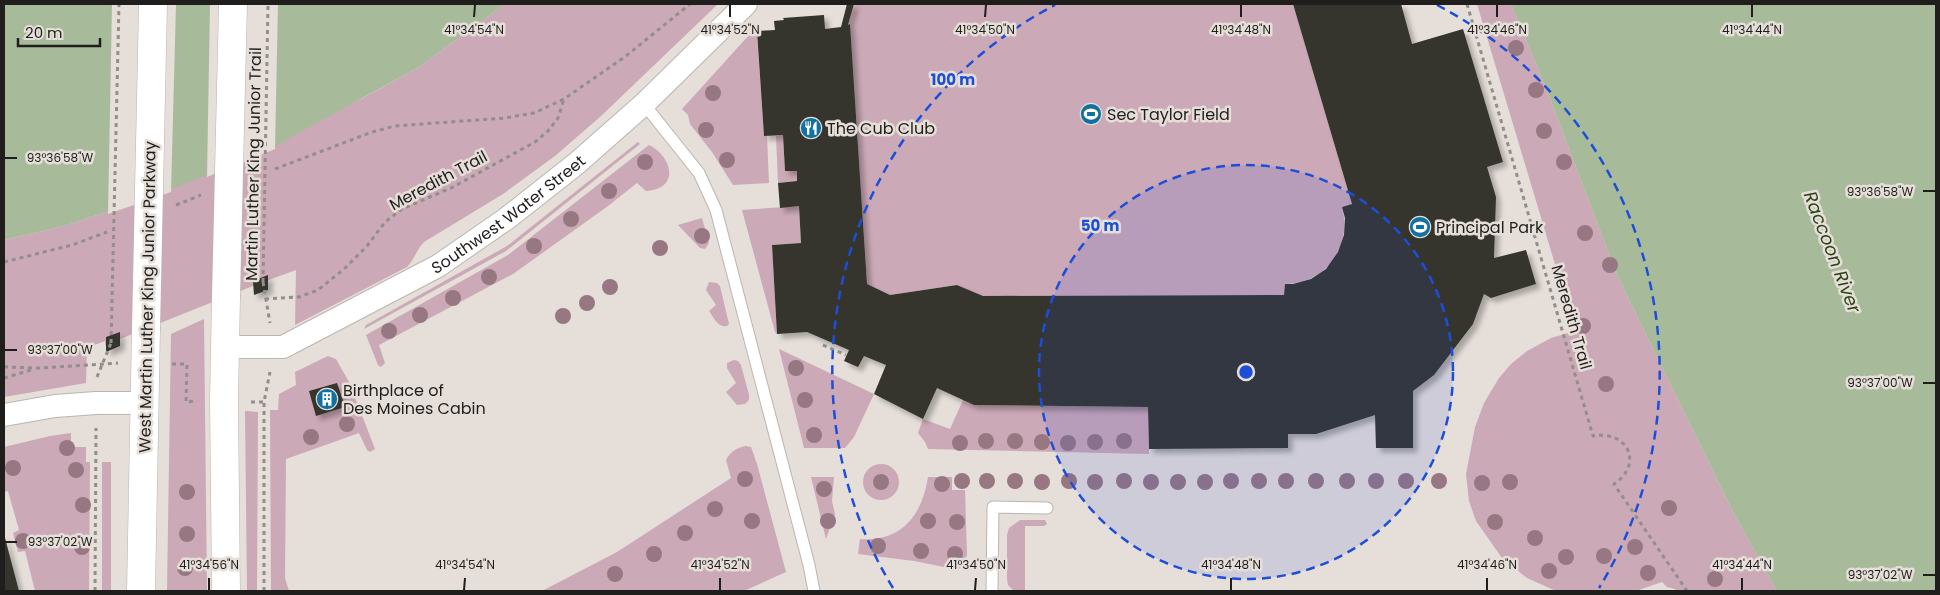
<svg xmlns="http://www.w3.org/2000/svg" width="1940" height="595" viewBox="0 0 1940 595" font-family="Poppins,sans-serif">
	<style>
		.green { fill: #cca9b6 }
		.water { fill: #a7bb9a }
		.pier { fill: #e5ded9 }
		.building { fill: #35342e; filter: url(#shadow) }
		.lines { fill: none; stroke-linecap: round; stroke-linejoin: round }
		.service-casing { stroke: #bbb5b0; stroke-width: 13 }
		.minor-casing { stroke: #bbb5b0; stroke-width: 24 }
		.primary-casing { stroke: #bbb5b0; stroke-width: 29 }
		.path { stroke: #938e8b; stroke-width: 3; stroke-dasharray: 4 4; stroke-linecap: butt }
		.service { stroke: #fff; stroke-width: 11 }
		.minor { stroke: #fff; stroke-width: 22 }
		.primary { stroke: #fff; stroke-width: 28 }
		.primary-bridge-casing { stroke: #bbb5b0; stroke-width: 29; stroke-linecap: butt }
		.path-bridge { stroke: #938e8b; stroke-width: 3; stroke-dasharray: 4 4; stroke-linecap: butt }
		.primary-bridge { stroke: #fff; stroke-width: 28 }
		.tree { fill: #967782 }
		.ticks { fill: none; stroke: #201e1c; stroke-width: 2 }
		.ring { fill: none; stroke: #1d4ed8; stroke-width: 2.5; stroke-dasharray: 9 6 }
		.labels { text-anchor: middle; stroke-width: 5; stroke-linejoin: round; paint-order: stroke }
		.poi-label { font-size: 16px; fill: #201e1c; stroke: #e5ded9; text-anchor: start }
		.street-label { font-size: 16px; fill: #201e1c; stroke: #e5ded9 }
		.water-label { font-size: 18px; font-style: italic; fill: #2c4514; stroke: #e5ded9 }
		.ticks-label { font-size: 12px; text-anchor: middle; fill: #201e1c; stroke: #e5ded9; stroke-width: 5; stroke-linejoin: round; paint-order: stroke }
		.centre { fill: #1d4ed8; stroke: #e5ded9; stroke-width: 2.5 }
		.ring-label { font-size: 15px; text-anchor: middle; font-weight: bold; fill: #1d4ed8; stroke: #e5ded9; stroke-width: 5; stroke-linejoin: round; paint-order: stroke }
	</style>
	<defs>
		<filter id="shadow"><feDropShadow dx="4.5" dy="4.5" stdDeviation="2.5" flood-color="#0004"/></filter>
	</defs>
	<rect width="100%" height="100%" fill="#e5ded9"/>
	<!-- green -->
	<path class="green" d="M505 4H718L600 117 555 156 503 194 424 242C416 250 415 259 407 267L295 325 296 270 263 282 105 345V341L92 346 87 345 86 383 4 397V240L64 226 171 190 363 98 419 67Z
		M854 4H1293L1352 204 1342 207C1352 247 1327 283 1285 284L1284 295 983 296 957 285 890 295 867 284 850 25H848Z
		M1477 4H1511L1546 88 1617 275 1733 512 1777 591H1676L1675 589 1667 587 1662 582 1636 591H1556L1527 578 1502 558 1476 521 1469 501 1466 474 1475 427 1484 403 1499 378 1511 364 1527 351 1551 338 1575 331Z
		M757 34 764 136H767L769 183 733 185 712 152 690 124 688 115 682 109 749 35Z
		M783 135 785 171H797V181L778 183 776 136Z
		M638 142 640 144 506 251 364 329 366 325 507 246Z
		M649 145C673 157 680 189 646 191L637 183 608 206 513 274 379 345 385 363 381 367 378 365 366 335 508 255Z
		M799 206 801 243 772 245 777 334 775 332 742 210Z
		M702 218 709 243 705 249 700 248 678 225Z
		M709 282 717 283 720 286 729 324 727 326C718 328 714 318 709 311L716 305 706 290Z
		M204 319 207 591H167L171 334Z
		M779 349 874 394 854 437 845 448H804Z
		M328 356 336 359 349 382 375 449 370 452 367 450 359 433 286 459 285 578 289 591H271L270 410H278L279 394 296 385 295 372Z
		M734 360 738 361 741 365 749 395V400L745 404 737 405 726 392 736 383 727 368V363Z
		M963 400 974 405 1148 407 1149 454 928 449 925 442 918 433 923 419 950 429Z
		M245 411 258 412 257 591H247Z
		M71 433V447H86V462H90L89 591H35L25 551 18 552 13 533 19 530 8 491 4 492V447L50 436Z
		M746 446 751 447 757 464 786 572 744 591H542L617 552 731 478 726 460C731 451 736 448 746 446Z
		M102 462H111V591H102Z
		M863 482a18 18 0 1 1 36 0a18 18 0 1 1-36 0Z
		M811 477H834L832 501 835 514 826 539Z
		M928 477H952V490H965L967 555 963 568 954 569 914 561 858 554 860 539C901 542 922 516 928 477Z
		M1020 520H1045L1047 524 1044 526H1025V591L1013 590 1008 585 1007 579V535L1009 528Z"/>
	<!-- water -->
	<path class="water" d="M4 4H505L419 67 275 146 171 190 64 226 4 240Z
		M1511 4H1936V591H1777L1733 512 1617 275 1546 88Z"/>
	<!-- pier -->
	<path class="pier" d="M112 4H176L171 192 108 214Z
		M210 4H278L275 149 207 177Z"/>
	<!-- building -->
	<path class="building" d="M847 4H854L848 25 850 24 867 284 890 295 957 285 983 296 1284 295 1285 284H1293L1311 279 1326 269 1338 252 1344 235 1345 218 1342 207 1352 204 1293 4H1401L1412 44 1463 29 1503 162 1487 167 1496 197 1494 258 1526 250 1536 284 1491 298 1484 294 1473 324 1434 375 1413 391V448H1376L1375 415 1316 434H1288V448L1149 449 1148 407 974 405 937 388 923 419 874 394 886 365 864 356 858 367 844 361 849 350 807 332 777 334 772 245 801 243 799 206 780 208 778 183 797 181V171H785L783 135 764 136 757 31 775 30 774 21 784 20 783 18 824 15 825 29 841 27Z
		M268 275V290L254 295 253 281Z
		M120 332V346L106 352V337Z
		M337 383 345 407 316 416 309 391Z
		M4 534 19 591H4Z"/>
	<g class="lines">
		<!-- service casing -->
		<g class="service-casing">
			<path id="service" d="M644 104 699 173 716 210 809 565 814 591
				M992 591 993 507 1047 508"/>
		</g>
		<!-- minor casing -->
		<g class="minor-casing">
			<g id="minor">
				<path id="s1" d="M226 347H283L438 266 506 219 576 164 644 104 746 4"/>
				<path d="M4 415 55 406 96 403H145"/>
			</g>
		</g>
		<!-- primary casing -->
		<g class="primary-casing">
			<path id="primary" d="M141 591 146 329
				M226 591 224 401 226 297"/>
		</g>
		<!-- path -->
		<path class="path" d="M1467 4 1593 436C1628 430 1644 464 1614 484L1687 591
			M275 169 372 132 395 126 505 118 534 113 564 99 626 56 690 4
			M176 205 201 195
			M4 262 72 245 107 232
			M263 282 270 323
			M265 299 299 297 318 290 344 269 367 246 385 222 402 209 453 187 535 142 548 131 558 118 564 99
			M823 345 846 355
			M172 364H187L186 402 197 401
			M4 367 39 368 118 363
			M97 377 111 343
			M4 378 34 369
			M251 402H264
			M95 591 96 428
			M264 591V402L270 372"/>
		<!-- service -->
		<use href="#service" class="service"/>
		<!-- minor -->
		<use href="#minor" class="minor"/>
		<!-- primary -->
		<use href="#primary" class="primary"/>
		<!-- primary-bridge casing -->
		<g class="primary-bridge-casing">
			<path id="primary-bridge" d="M226 297 233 4
				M146 329 153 4"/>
		</g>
		<!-- path-bridge -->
		<path class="path-bridge" d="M263 282 268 4
			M111 343 119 4"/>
		<!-- primary-bridge -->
		<use href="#primary-bridge" class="primary-bridge"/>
	</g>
	<!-- trees -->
	<g class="tree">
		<circle cx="1516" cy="48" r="8"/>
		<circle cx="1536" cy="90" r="8"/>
		<circle cx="713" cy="93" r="8"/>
		<circle cx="706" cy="130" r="8"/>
		<circle cx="1544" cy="131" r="8"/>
		<circle cx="727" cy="160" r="8"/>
		<circle cx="645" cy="162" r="8"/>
		<circle cx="1564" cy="162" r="8"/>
		<circle cx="609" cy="191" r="8"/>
		<circle cx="571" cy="219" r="8"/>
		<circle cx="1585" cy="233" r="8"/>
		<circle cx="702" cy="236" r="8"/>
		<circle cx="534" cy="246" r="8"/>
		<circle cx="660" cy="248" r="8"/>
		<circle cx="1610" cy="265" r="8"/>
		<circle cx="489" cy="277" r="8"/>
		<circle cx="610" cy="287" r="8"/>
		<circle cx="453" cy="298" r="8"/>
		<circle cx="587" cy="303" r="8"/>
		<circle cx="420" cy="315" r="8"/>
		<circle cx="563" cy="316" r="8"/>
		<circle cx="1583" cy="326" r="8"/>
		<circle cx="389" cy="331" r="8"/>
		<circle cx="796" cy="368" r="8"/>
		<circle cx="1606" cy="384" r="8"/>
		<circle cx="805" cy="400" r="8"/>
		<circle cx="347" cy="424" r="8"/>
		<circle cx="814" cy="435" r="8"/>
		<circle cx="311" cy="437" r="8"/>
		<circle cx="986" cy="441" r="8"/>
		<circle cx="1015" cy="441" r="8"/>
		<circle cx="1124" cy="441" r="8"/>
		<circle cx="1042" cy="442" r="8"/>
		<circle cx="1095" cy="442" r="8"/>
		<circle cx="960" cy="443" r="8"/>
		<circle cx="1068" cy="443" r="8"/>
		<circle cx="67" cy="448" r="8"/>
		<circle cx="13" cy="468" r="8"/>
		<circle cx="76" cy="470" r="8"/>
		<circle cx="745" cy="479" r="8"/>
		<circle cx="962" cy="481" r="8"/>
		<circle cx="987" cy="481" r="8"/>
		<circle cx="1015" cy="481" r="8"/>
		<circle cx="1069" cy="481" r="8"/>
		<circle cx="1124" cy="481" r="8"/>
		<circle cx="1231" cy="481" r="8"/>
		<circle cx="1259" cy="481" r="8"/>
		<circle cx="1286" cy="481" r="8"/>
		<circle cx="1316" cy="481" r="8"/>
		<circle cx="1347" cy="481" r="8"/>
		<circle cx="1376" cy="481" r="8"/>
		<circle cx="1406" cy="481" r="8"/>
		<circle cx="1439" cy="481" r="8"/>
		<circle cx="881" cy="482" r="8"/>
		<circle cx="1042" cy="482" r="8"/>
		<circle cx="1095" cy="482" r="8"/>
		<circle cx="1151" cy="482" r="8"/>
		<circle cx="1178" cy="482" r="8"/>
		<circle cx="1205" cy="482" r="8"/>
		<circle cx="1510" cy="482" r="8"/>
		<circle cx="1482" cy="483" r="8"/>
		<circle cx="942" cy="484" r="8"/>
		<circle cx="824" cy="489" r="8"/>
		<circle cx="187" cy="492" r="8"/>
		<circle cx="83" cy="505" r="8"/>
		<circle cx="1669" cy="508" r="8"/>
		<circle cx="715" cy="509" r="8"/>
		<circle cx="752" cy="521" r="8"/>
		<circle cx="828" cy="521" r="8"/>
		<circle cx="928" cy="521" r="8"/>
		<circle cx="957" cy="522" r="8"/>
		<circle cx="1495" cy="522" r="8"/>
		<circle cx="685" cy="533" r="8"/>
		<circle cx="187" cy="534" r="8"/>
		<circle cx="1535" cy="538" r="8"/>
		<circle cx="23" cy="541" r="8"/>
		<circle cx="878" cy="546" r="8"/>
		<circle cx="82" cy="547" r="8"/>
		<circle cx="1635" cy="547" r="8"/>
		<circle cx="921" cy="551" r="8"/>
		<circle cx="654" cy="554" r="8"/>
		<circle cx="955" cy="554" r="8"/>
		<circle cx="1604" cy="556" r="8"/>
		<circle cx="1566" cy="557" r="8"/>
		<circle cx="185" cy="568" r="8"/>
		<circle cx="1549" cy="571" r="8"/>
		<circle cx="1648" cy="573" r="8"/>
		<circle cx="615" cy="574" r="8"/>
		<circle cx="1715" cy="579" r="8"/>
	</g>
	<!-- ticks -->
	<path class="ticks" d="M474 17 475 5M730 17V5M985 17 986 5M1241 17V5M1497 17V5M1752 17V5M5 158H17M1923 191H1935M5 350H17M1923 383H1935M5 542H17M1923 575H1935M209 590V578M464 590 465 578M720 590V578M975 590 976 578M1231 590V578M1487 590V578M1742 590V578"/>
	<!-- distance rings -->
	<circle cx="1246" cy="372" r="207" fill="#1d4ed8" fill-opacity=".12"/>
	<g class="ring">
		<circle cx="1246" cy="372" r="207"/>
		<path d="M893 588A414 414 0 0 1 1055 5M1437 5A414 414 0 0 1 1599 588"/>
	</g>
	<!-- icons -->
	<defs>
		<g id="stadium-disc" transform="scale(1.125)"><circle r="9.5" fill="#11719f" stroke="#e5ded9"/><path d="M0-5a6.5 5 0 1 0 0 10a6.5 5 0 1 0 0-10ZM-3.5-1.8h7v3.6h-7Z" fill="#fff"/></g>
		<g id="restaurant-disc" transform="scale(1.125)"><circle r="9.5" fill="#11719f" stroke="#e5ded9"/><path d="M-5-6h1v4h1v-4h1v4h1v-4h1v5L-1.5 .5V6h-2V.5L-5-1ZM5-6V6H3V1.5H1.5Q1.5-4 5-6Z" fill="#fff"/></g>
		<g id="building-disc" transform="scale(1.125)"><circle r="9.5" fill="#11719f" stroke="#e5ded9"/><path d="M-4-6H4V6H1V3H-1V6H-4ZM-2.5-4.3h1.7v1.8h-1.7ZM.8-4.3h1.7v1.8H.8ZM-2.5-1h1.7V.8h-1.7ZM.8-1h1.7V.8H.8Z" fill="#fff"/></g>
	</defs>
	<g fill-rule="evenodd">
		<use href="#stadium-disc" x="1091" y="114"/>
		<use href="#restaurant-disc" x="811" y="128"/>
		<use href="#stadium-disc" x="1420" y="227"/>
		<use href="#building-disc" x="327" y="399"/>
	</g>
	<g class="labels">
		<!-- poi labels -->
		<g class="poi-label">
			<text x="1107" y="120">Sec Taylor Field</text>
			<text x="827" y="134">The Cub Club</text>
			<text x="1436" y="233">Principal Park</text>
			<text x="343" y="396">Birthplace of<tspan x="343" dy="18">Des Moines Cabin</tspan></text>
		</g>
		<!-- street labels -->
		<g class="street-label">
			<text transform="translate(253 164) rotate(-89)" y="6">Martin Luther King Junior Trail</text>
			<text transform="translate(438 180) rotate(-28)" y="6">Meredith Trail</text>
			<text dy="6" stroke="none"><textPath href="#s1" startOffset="319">Southwest Water Street</textPath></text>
			<text transform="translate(147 297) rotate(-89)" y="6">West Martin Luther King Junior Parkway</text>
			<text transform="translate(1572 317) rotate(74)" y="6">Meredith Trail</text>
		</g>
		<!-- water labels -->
		<g class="water-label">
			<text transform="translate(1832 252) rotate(69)" y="6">Raccoon River</text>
		</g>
	</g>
	<g class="ticks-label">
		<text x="474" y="34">41°34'54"N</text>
		<text x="730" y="34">41°34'52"N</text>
		<text x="985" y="34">41°34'50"N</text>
		<text x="1241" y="34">41°34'48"N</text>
		<text x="1497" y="34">41°34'46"N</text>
		<text x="1752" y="34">41°34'44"N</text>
		<text x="60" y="162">93°36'58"W</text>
		<text x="1880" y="196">93°36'58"W</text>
		<text x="60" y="354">93°37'00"W</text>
		<text x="1880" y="387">93°37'00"W</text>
		<text x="60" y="546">93°37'02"W</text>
		<text x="209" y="569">41°34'56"N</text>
		<text x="465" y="569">41°34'54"N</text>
		<text x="720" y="569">41°34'52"N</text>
		<text x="976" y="569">41°34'50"N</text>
		<text x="1231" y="569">41°34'48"N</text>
		<text x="1487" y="569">41°34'46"N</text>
		<text x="1742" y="569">41°34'44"N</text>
		<text x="1880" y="579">93°37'02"W</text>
	</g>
	<circle cx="1246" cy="372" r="8" class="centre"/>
	<g class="ring-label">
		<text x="953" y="85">100 m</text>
		<text x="1100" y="231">50 m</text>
	</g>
	<!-- border -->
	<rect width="1940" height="595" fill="none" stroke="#201e1c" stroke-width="10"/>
	<!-- scale -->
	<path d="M18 38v8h82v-8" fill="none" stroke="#201e1c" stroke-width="2.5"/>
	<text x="25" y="38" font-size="15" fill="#201e1c" stroke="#e5ded9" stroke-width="4" paint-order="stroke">20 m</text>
</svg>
